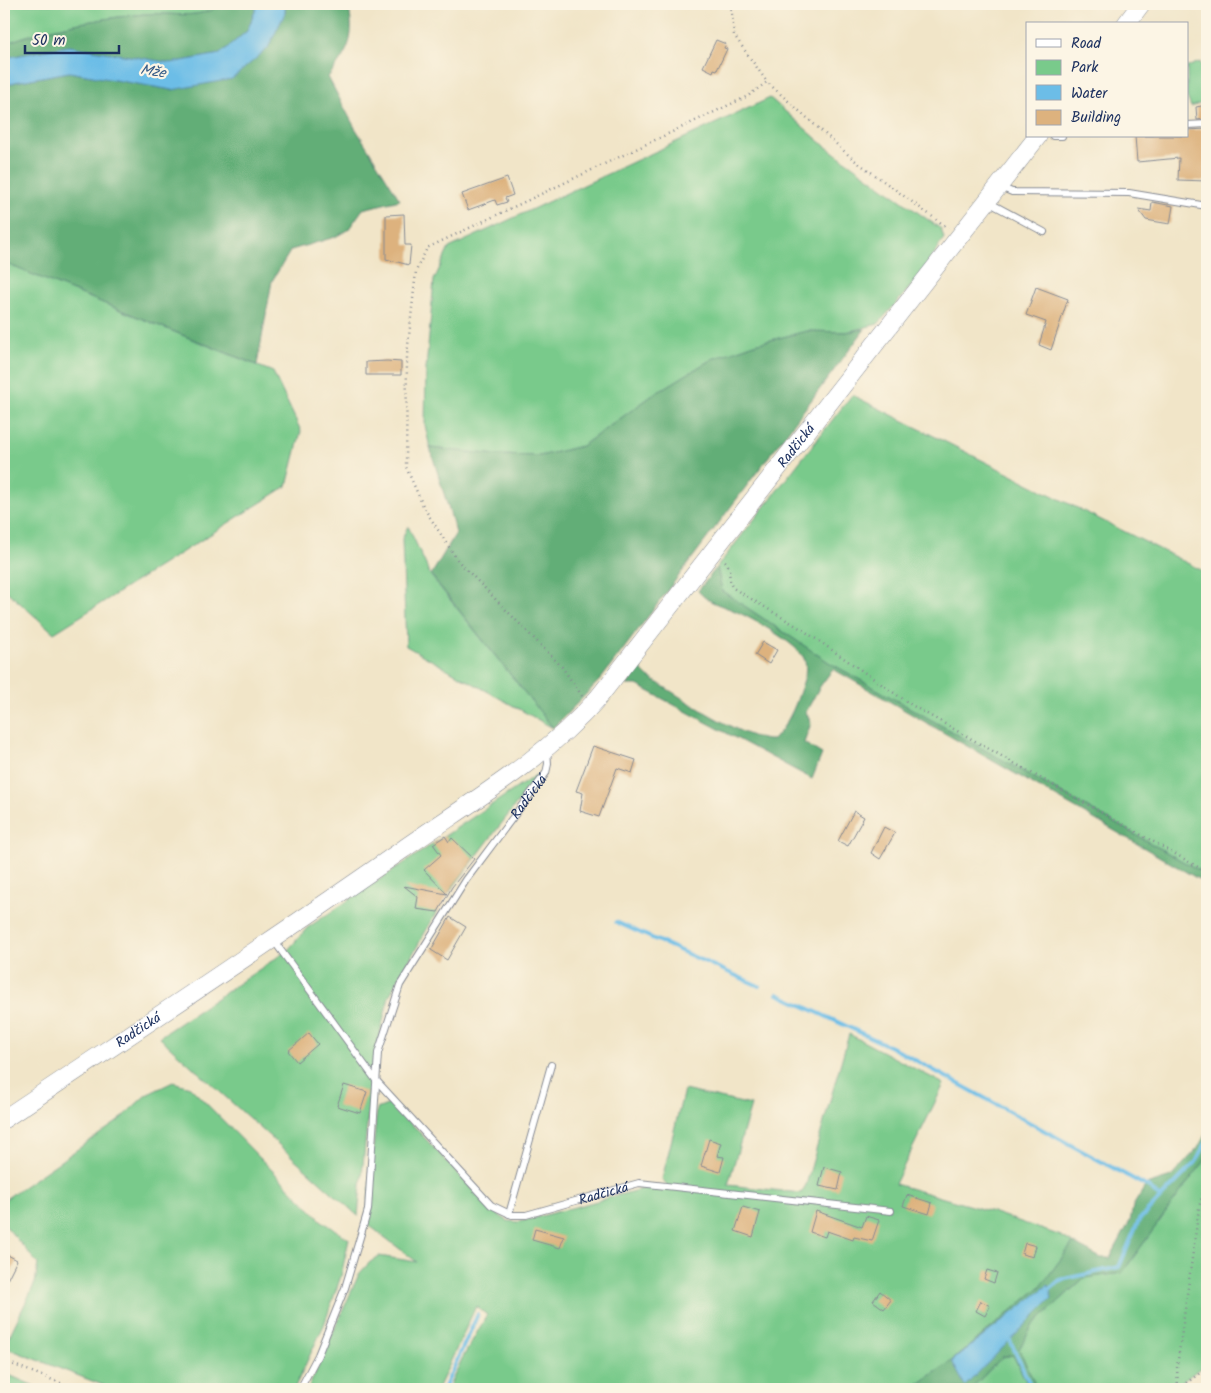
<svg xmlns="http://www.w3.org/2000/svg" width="1211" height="1393" viewBox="0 0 1211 1393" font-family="Kalam,sans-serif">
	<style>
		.green { fill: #79ca8b; stroke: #4a7c74 }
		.forest { fill: #62ae77; stroke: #3e6e6a }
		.water { fill: #6cbde7; stroke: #4476a2 }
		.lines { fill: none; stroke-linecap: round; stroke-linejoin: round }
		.stream { stroke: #6cbde7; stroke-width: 4 }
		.building { fill: #ddb27e }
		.lane-casing { stroke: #868a93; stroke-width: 8 }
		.secondary-casing { stroke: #868a93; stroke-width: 19 }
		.path { stroke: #868a93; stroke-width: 2.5; stroke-dasharray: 1 4; stroke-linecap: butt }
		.lane { stroke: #fff; stroke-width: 6 }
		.secondary { stroke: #fff; stroke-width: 18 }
		.labels { text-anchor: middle; stroke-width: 4.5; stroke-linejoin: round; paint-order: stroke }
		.street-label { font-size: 14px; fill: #1b2f5e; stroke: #fcf5e5 }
		.water-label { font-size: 15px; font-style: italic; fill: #335a87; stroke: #fcf5e5 }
	</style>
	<rect width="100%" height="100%" fill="#fcf5e5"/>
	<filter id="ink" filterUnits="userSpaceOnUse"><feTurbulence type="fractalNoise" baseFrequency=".02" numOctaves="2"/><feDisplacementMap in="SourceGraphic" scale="10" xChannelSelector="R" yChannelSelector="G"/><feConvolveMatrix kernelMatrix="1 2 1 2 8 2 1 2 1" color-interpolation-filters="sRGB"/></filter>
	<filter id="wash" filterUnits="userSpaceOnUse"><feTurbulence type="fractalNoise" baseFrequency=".0096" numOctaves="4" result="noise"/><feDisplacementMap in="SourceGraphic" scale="20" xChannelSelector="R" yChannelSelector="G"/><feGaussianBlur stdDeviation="1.12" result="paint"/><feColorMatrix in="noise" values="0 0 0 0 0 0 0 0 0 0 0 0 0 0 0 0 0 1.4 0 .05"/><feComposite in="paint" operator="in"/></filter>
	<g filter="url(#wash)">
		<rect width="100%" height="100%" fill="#f1e5c8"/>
		<!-- green -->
		<path class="green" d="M4 4H215L213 10C189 19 168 12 144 14 97 19 47 27 4 44Z
			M1200 62 1207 81V101L1191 107 1187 97V67Z
			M770 98 825 146 941 229 944 238 920 276 878 324 846 332 807 331 755 344 712 359 653 395 582 446 540 456 497 455 430 448 425 425 426 369 434 280 449 248Z
			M4 263 273 372 301 431 287 486 54 633 4 589Z
			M852 395 1207 573V875L830 663 722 591 717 567Z
			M408 526 431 576 553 728 406 646 402 539Z
			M536 775 537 777 444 899 389 996 373 1063 358 1216 159 1037 288 950 307 928Z
			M849 1034 944 1084 895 1184 992 1212 1061 1236 1073 1243 1040 1287 949 1363 911 1389H448L462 1359 487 1315 476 1306 438 1389H308L359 1274 369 1263 379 1256 417 1262 366 1223 377 1109 392 1103 494 1212 508 1221 519 1222 649 1187 669 1189 662 1179 684 1090 751 1105 728 1185 801 1193 806 1185Z
			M173 1082 190 1087 322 1221 349 1239 341 1276 324 1325 294 1389H113L4 1347 35 1283 38 1264 4 1224V1200L117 1122 146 1095Z
			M1207 1158V1363L1172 1389H1037L1019 1349 1033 1325 1084 1278 1122 1273 1182 1190Z
			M1013 1355 1030 1389H971L1002 1357Z
			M4 1373 9 1375 41 1389H4Z"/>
		<!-- forest -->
		<path class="forest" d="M215 4H258L247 31 220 54 171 63 69 46 4 58V44C47 27 97 19 144 14 168 12 189 19 212 10Z
			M285 4H348C356 38 349 51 328 77L354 126 400 200 363 209 348 230 335 237 291 250 272 281 257 365 4 263V87L15 82 69 72 172 90 285 13Z
			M865 329 601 679 553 728 431 575 456 533 430 448 497 455 540 456 582 446 653 395 712 359 755 344 807 331 846 332Z
			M717 567 722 591 830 663 1207 875V884L833 669 819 688 806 712 811 723 804 743 822 754 812 779 637 685H627L641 665 642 671 648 677C674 692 747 743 773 740 787 725 794 710 800 691 804 680 807 672 805 661 801 645 751 618 735 611 721 605 708 603 698 591Z
			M1207 1131V1158L1182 1190 1122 1273 1084 1278 1033 1325 1019 1349 1037 1389H1030L1013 1355 1002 1357 971 1389H911L949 1363 1040 1287 1073 1243 1101 1258H1110L1130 1221 1133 1206 1146 1185 1171 1177 1198 1148Z"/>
		<!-- water -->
		<path class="water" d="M258 4H285V13L268 48 232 79 172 90 69 72 15 82 4 87V58L69 46 171 63 220 54 247 31Z
			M1048 1285 1052 1298 965 1386 952 1361Z"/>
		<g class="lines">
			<!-- stream -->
			<path class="stream" d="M616 922 759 986
				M778 994 891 1047 1148 1187 1161 1198
				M1046 1292 1060 1280 1119 1267 1139 1220 1196 1162 1207 1141
				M1008 1336 1032 1389
				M444 1389 478 1314"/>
		</g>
		<g id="blocks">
			<!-- building -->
			<path class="building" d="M716 40 726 44 724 48 727 49 717 70 714 69 713 72 703 67Z
				M1207 105V119L1197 120 1196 107Z
				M1207 129V181L1178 180 1179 158 1137 162 1135 136H1187V130Z
				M507 178 513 195 505 198 507 202 497 205 495 200 468 210 462 194Z
				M1152 202 1173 206 1170 224 1146 220 1138 209 1151 211Z
				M404 214 405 245H411L409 265 386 259V215Z
				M1036 287 1068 299 1051 350 1039 345 1046 322 1026 315Z
				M387 361 401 362V375H366V362Z
				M763 642 777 650 769 664 755 655Z
				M593 746 636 760 632 773 617 768 599 817 580 811 583 793 576 791Z
				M854 811 864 817 848 846 838 841Z
				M884 827 895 833 880 859 871 853Z
				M445 836 449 842 452 838 474 859 452 887 438 912 416 909 418 897 404 886 447 894 424 870 441 855 433 844Z
				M450 917 466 927 447 960 431 950Z
				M309 1033 318 1044 297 1062 288 1051Z
				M344 1085 367 1092 360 1113 337 1106Z
				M709 1139 721 1143 717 1156 724 1157 720 1172 701 1166Z
				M824 1167 842 1172 838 1190 819 1186Z
				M907 1195 932 1203 929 1214 903 1206Z
				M743 1207 760 1212 753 1237 735 1231Z
				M816 1211 862 1227 866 1216 879 1220 872 1241 854 1237 853 1240 827 1231 825 1237 810 1232Z
				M535 1229 564 1237 560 1248 532 1240Z
				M1025 1243 1036 1246 1033 1257 1022 1254Z
				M4 1253 17 1260 4 1286Z
				M987 1270 997 1273 994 1283 984 1279Z
				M880 1291 891 1300 884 1309 873 1301Z
				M981 1301 990 1306 985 1316 976 1311Z"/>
		</g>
	</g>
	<g filter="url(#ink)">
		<use href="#blocks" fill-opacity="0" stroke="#868a93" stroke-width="1"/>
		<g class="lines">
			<!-- lane casing -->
			<g class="lane-casing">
				<g id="lane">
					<path d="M1187 125 1207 124"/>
					<path d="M1053 136H1062"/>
					<path d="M1000 187 1012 192 1129 193 1207 206"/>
					<path d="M988 202 1044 232"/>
					<path id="s1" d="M274 941 375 1079 491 1205 512 1215H526L639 1183 891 1211"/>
					<path d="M509 1214 551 1065"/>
					<path id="s2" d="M300 1389 318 1355 345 1288 368 1210 378 1053 400 985 466 880 546 773 548 764 547 749"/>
				</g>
			</g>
			<!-- secondary casing -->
			<g class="secondary-casing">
				<g id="secondary">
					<path d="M1126 24 1141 4"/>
					<path id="s3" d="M4 1119C137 1030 271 942 402 850 469 803 544 760 598 698L1038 136"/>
				</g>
			</g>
			<!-- path -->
			<path class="path" d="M731 4 734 35 767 82
				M725 561C732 567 727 580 733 588L803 630 913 706 1207 872
				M582 696 562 667 458 561 424 508 406 467 407 355 416 271 427 248 748 96 767 82 853 159 948 228
				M4 1361 76 1389
				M1178 1388 1177 1367 1199 1208 1207 1175
				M1178 1389 1207 1368"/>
			<!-- lane -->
			<use href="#lane" class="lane"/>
			<!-- secondary -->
			<use href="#secondary" class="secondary"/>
		</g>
	</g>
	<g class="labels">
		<!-- street labels -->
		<g class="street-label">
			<text dy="5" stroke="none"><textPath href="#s3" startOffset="1050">Radčická</textPath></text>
			<text dy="5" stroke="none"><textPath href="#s2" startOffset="649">Radčická</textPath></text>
			<text dy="5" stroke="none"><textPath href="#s3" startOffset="161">Radčická</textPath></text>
			<text dy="5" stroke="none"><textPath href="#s1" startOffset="460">Radčická</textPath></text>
		</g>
		<!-- water labels -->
		<g class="water-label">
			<text transform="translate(153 71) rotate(9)" y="5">Mže</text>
		</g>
	</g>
	<!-- margin -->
	<rect width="1211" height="1393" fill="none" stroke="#fcf5e5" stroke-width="20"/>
	<!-- legend -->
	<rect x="1026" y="22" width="162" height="115" fill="#fcf5e5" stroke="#a2a6af"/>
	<rect x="1036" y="39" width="25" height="8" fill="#ffffff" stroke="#a2a6af"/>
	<text x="1071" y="48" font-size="15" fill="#1b2f5e">Road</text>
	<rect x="1036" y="60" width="25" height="15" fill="#79ca8b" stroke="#a2a6af"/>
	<text x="1071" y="72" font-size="15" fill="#1b2f5e">Park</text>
	<rect x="1036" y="85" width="25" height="15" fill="#6cbde7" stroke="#a2a6af"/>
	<text x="1071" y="98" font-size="15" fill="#1b2f5e">Water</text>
	<rect x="1036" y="110" width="25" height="15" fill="#ddb27e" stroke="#a2a6af"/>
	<text x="1071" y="122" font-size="15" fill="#1b2f5e">Building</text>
	<!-- scale -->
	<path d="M25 45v8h94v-8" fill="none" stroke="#1b2f5e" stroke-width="2.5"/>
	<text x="32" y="45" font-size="15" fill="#1b2f5e" stroke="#fcf5e5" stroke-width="4" paint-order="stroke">50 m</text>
</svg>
